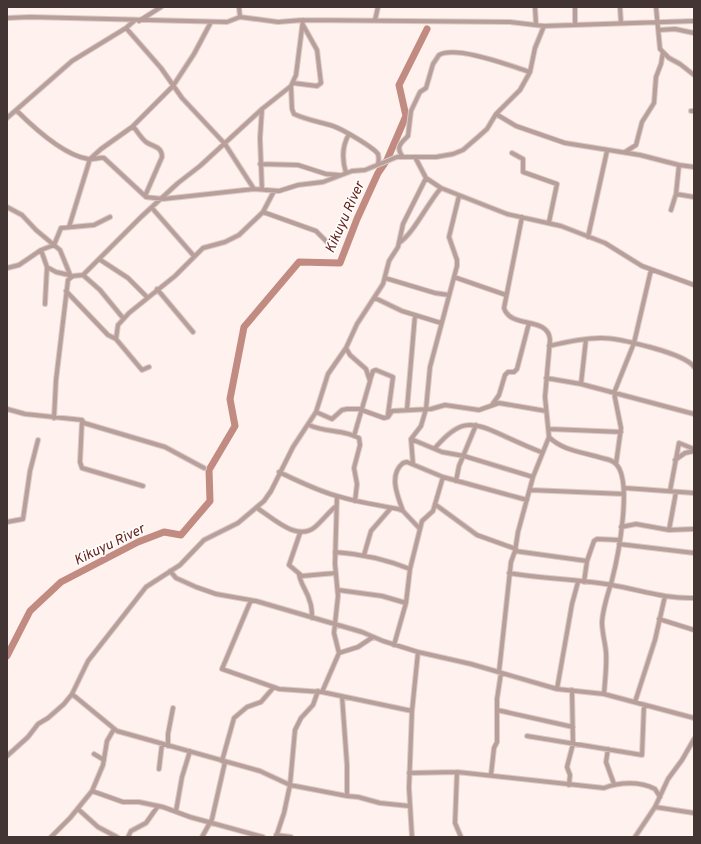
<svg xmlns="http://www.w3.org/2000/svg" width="701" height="844" viewBox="0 0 701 844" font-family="Overpass,sans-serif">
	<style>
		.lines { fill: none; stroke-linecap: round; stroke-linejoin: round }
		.river { stroke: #c18b81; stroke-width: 7 }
		.minor-casing { stroke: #d9cbc9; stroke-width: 6 }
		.minor { stroke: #b89f9a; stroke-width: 4 }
		.labels { text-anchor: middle; stroke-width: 3; stroke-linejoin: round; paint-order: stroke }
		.water-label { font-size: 14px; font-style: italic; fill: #652219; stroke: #fff }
	</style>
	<rect width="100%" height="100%" fill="#fff1ee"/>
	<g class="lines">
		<!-- river -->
		<path class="river" d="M7 656 30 611 61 582 138 542 164 532 181 535 210 501 209 470 235 426 230 399 244 327 299 262 340 263 357 219 378 173 387 160 406 116 399 85 427 29"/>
		<!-- minor casing -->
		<g class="minor-casing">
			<path id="minor" d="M239 7 240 17
				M535 7 536 24
				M575 7V25
				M620 7 621 23
				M656 7 660 49 669 58 680 64 694 75
				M7 18 30 17 227 22 240 17 278 22 303 20 510 22 544 26 694 21
				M375 20 378 7
				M139 21 161 7
				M126 28 161 68 182 98 225 144 254 189
				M659 30 675 29 694 33
				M293 83 317 86 321 83 317 50 303 25
				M291 86 292 109 294 114C307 120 320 122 333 126 342 129 373 147 378 154 379 158 379 160 378 164
				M16 110C34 128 63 155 88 159 94 160 99 157 104 158L146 197 163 199 254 189 279 191 298 185 323 182 352 171 365 170 397 157H436L453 154 463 150 478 137 487 129 496 114 520 90 530 72 535 48 544 26
				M691 111H694
				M496 114 516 126 565 143 640 155 679 165 694 167
				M7 118 72 61 126 28 134 21
				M133 126C137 131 141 138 146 142 153 147 162 146 162 157L145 196
				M625 152 636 145 642 122 654 103 656 77 661 64 663 52
				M512 153 523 159V172L557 184 549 222
				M403 157C395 147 401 143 408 136L411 111 420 92 426 88 433 64 439 55C456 45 511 66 530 72
				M415 157 426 178 441 188 507 214 561 226 605 243 642 266 694 285
				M260 164 298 165 326 174 339 175
				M346 173C342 160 342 146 349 134
				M262 189 260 138 262 109
				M676 194 694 197
				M7 207 22 215 36 230 60 250 71 277
				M152 208 194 256
				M671 210 676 194 679 165
				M263 212 316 231 327 242
				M69 227 90 159 101 149 132 127 173 86 194 54 211 22
				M588 237 607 151
				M399 243C414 233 427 204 441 188
				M41 250 47 267 45 304
				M99 259 128 278 147 297
				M47 267 56 272 69 275
				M7 268 19 265 41 250 54 245 61 228 94 225 110 217
				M83 275 100 290 123 318
				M454 277 506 295
				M385 278 435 293 449 295
				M157 289 193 332
				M66 291 108 335 116 339 142 370 149 367
				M375 298 402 311 441 323
				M116 339 118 325 129 313 175 276 203 248 225 242 239 235 263 212 274 191
				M549 346C566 342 583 338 601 338 618 338 685 353 694 367
				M346 348 350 355 366 369 370 381 354 436
				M546 378 581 384 694 414
				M370 380 373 371 376 370 393 377 388 414
				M581 384 586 339
				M492 405 499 395 505 375 508 372H514L517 369 529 323
				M7 409 25 414 82 420 84 423 165 447 204 468
				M407 409 415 315
				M316 412 332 419 342 410 347 409H359L384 418 388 417 392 411 431 409 445 405 479 410 499 403 546 411
				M54 418 56 380 68 280 73 276 83 275 141 217 178 183 200 166 262 109 291 86 296 75 303 20
				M82 421 80 462 82 468 143 486
				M309 425C326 433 343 429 359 438L360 445 354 468 357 484 355 501
				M549 429 621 432
				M549 437C563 451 583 452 602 458 606 459 613 460 616 464 633 481 618 557 612 580 608 594 603 607 602 622 602 632 605 642 606 652 607 666 605 680 604 694
				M411 439 442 452 464 456 533 477
				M435 448C459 420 470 420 502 435 515 441 528 447 541 452
				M675 460 685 453 694 451
				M413 464 411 439 421 426 426 409 430 367 457 266V260L449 237 459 196
				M616 464 621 428 614 393 634 343 651 270
				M279 472C298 481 318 491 337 496 357 502 378 505 398 509L403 511 420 529
				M456 481 459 466 476 425
				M625 488 694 493
				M531 490 624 494
				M670 491 679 443 694 449
				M436 505 477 535 516 549
				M257 508C273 518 297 542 315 527 322 521 328 513 335 507
				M403 511C398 497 388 475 403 463L407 462 443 477 527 500
				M7 522 23 519 30 471 38 440
				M621 527 636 524 669 530 694 529
				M669 530 676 492
				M300 533 289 565 302 576 336 573
				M619 544 694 553
				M515 551 587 561
				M335 552C362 554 385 559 410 569
				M364 555 371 531 391 508
				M170 571 176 578 196 587 216 594 256 601 362 632 383 641 418 652 471 664 557 689 604 694 694 718
				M509 573C543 579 578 579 612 585 640 590 666 599 694 598
				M299 574C301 586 307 590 310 602 312 607 312 613 312 618
				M584 582 587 561 594 541 597 539 619 540
				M338 590 382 596 406 603
				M251 600 222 669 279 689 322 692 412 711
				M659 619 694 630
				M394 645 406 603 410 569 422 521 433 511 443 477
				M339 653 358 647 373 637
				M499 672 511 562 515 551 518 532 533 477 549 437 545 397 550 340C549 316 510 329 504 308L522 217
				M557 689 572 604 578 582
				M322 692 339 653 334 633 338 596 335 564 337 496
				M72 694 117 731 260 771 290 785 347 796 358 797 380 803 409 806
				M342 696 347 765V796
				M635 702 655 640 665 596
				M497 710 573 727
				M527 736 642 755 644 705
				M168 746V734L173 708
				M608 749 606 762 614 784
				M94 754 104 760
				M7 756 28 737 38 724 48 718 64 704 72 694 88 661 146 587 180 565 204 540 238 523 264 501 271 491 293 447 316 412 328 374 346 348 357 324 383 284 389 261 398 247 403 224 426 178
				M222 761 234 718 247 707 261 702 274 687
				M159 769 162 744
				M457 772 455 823 461 837
				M409 773 457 772 604 788C619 782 640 781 655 789L660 797
				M491 775 494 748 497 742V699L501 673
				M569 785 570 775 567 767 573 744 572 690
				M92 791 123 802H139L163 807 190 817 263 837
				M655 807 694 813
				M78 809 98 827 117 837
				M176 811 182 777 190 751
				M276 835 291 837
				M51 837 70 818 92 791 103 765 107 741 114 729
				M128 837 131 831 146 823 158 806
				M202 837 212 819 225 762
				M276 837 284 813 290 785 295 730 301 718 313 705 318 691
				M412 837 409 788 412 711 418 652
				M635 837 655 807 668 779 682 760 694 739"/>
		</g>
		<!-- minor -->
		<use href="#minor" class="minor"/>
	</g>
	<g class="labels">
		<!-- water labels -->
		<g class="water-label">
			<text transform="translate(344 217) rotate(-66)" y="5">Kikuyu River</text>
			<text transform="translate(109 544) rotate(-26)" y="5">Kikuyu River</text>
		</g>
	</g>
	<!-- border -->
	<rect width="701" height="844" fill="none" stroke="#423533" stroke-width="16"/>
</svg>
